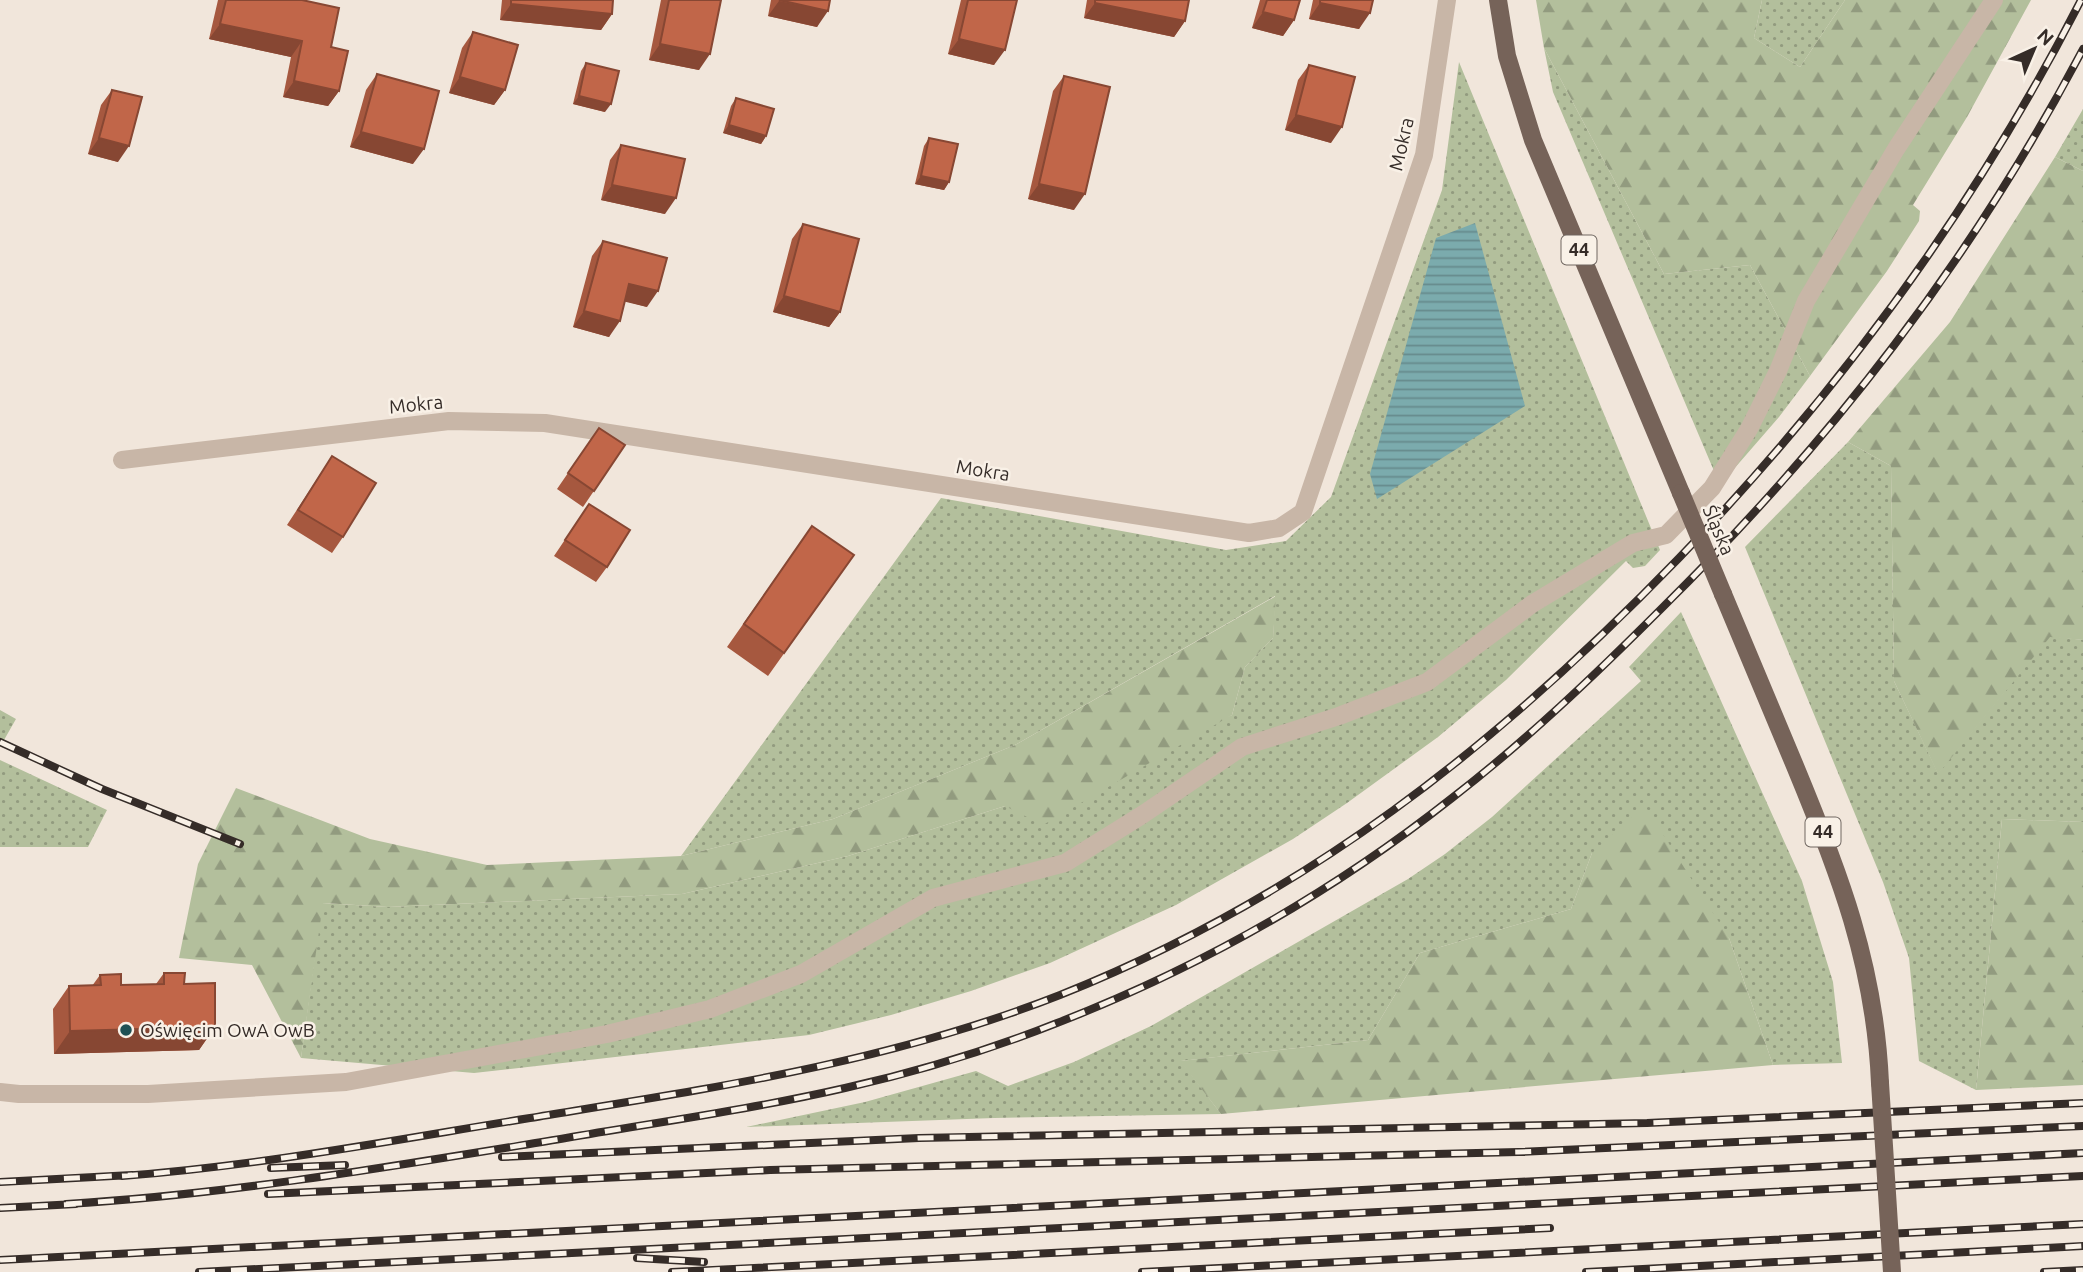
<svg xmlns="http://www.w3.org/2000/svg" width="2083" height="1272" viewBox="0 0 2083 1272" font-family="Ubuntu,sans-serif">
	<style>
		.grass { fill: url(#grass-dots) }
		.forest { fill: url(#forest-firs) }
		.water { fill: url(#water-rules) }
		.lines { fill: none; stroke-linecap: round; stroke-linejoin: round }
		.minor { stroke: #c8b6a7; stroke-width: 18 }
		.major { stroke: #766359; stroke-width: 18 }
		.rail-casing { stroke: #352c28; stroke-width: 8 }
		.rail { stroke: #f9f1e7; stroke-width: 5; stroke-dasharray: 16; stroke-linecap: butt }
		.major-bridge { stroke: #766359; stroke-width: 18 }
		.wall { fill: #a6583f }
		.shaded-wall { fill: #874733 }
		.building { fill: #c16649; stroke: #874733; stroke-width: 2 }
		.poi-dot { fill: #1f5155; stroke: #f9f1e7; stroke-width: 2.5 }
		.labels { text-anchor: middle; stroke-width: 5; stroke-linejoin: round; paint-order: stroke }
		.shield { fill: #f9f1e7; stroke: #706761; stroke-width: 2 }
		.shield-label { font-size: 18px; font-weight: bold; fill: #352c28 }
		.street-label { font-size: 19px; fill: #352c28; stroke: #f9f1e7 }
		.poi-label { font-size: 19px; fill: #352c28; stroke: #f9f1e7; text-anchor: start }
	</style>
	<defs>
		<pattern id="grass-dots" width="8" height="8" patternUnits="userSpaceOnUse" patternTransform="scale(1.75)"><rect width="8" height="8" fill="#b3bf9c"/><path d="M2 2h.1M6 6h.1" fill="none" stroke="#929b7f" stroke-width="1.8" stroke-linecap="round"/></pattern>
		<pattern id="forest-firs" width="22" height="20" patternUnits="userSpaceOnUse" patternTransform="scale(1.75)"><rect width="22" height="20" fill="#b3bf9c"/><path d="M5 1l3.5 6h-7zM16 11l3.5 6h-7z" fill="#929b7f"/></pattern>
		<pattern id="water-rules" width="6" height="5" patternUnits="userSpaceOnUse" patternTransform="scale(1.75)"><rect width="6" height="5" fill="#7babad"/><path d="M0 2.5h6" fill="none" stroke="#668b8d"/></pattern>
	</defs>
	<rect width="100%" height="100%" fill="#f1e6db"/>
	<!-- grass -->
	<path class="grass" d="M1762 0H1845L1800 67 1754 38Z
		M1544 48 1664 274 1750 265 1810 376 1779 417 1720 485 1553 92Z
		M1459 62 1660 550 1645 566 1633 568 1626 561 1506 680 1438 737 1347 803 1293 839 1176 905 1050 963 971 991 891 1015 809 1035 474 1073 301 1058 322 903 388 907 682 894 848 856 1005 806 1232 715 1245 667 1273 638 1275 596 1015 745 833 819 681 856 941 498 1226 550 1286 541 1331 497 1442 190Z
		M2083 109V171L2055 157Z
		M1848 442 1891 466 1894 681 1938 773 2050 636 2083 640V822L2002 819 1976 1090 1919 1061 1909 958 1883 882 1745 547Z
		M1681 612 1802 881 1833 982 1842 1063 1773 1065 1729 938 1592 853 1571 909 1420 953 1368 1040 1181 1061 1221 1114 994 1118 746 1127 865 1102 976 1071 1008 1086 1074 1062 1151 1026 1408 879 1445 854 1492 817 1641 681 1629 667Z
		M0 710 16 719 0 747Z
		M0 760 107 810 88 847H0Z"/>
	<!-- forest -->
	<path class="forest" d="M1536 0H1762L1754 38 1800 67 1845 0H2031L1967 117 1913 205 1920 211 1919 221 1887 271 1810 376 1750 265 1664 274 1544 48Z
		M2055 157 2083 171V640L2050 637 1938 774 1894 681 1891 466 1848 442 1950 322Z
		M1276 596 1273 638 1245 667 1232 715 1043 825 1005 806 848 856 682 894 388 907 323 903 301 1058 252 965 179 958 198 864 236 788 370 839 487 865 681 856 833 819 1015 745Z
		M1645 806 1729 938 1773 1065 1221 1114 1180 1061 1368 1040 1420 953 1571 909 1592 853Z
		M2002 819 2083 822V1085L1976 1090Z"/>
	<!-- water -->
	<path class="water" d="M1475 223 1525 406 1377 499 1370 474 1436 238Z"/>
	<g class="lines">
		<!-- minor -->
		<path class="minor" d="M122 460 449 421 545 423 1249 533 1279 528 1303 512 1424 155 1447 0
			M0 1092 19 1094H148L346 1082 607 1034 710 1009 801 974 933 898 1065 863 1142 815 1242 747 1339 716 1427 682 1532 604 1633 543 1666 535 1712 488 1749 429 1778 371 1806 301 1896 149 1994 0"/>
		<!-- major -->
		<path class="major" d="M1498 0 1507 56 1533 140 1681 493
			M1723 594C1747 651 1771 708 1795 766 1839 872 1875 965 1880 1083"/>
		<!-- rail casing -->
		<g class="rail-casing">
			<path id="rail" d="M0 742 102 789 240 844
				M502 1157 919 1138 1647 1123 2083 1103
				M271 1168 345 1165
				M122 1176C259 1166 394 1140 530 1118 712 1088 887 1063 1060 995 1304 898 1497 746 1679 558 1839 392 1976 206 2081 0
				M0 1182 132 1175
				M268 1194 770 1170 1518 1152 2083 1126
				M66 1204C234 1194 400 1165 566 1138 659 1122 753 1109 845 1088 917 1072 989 1050 1057 1023 1199 968 1333 892 1452 798 1527 740 1595 675 1662 608 1831 441 1972 260 2083 49
				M0 1208 76 1204
				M637 1258 704 1262
				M0 1260 2083 1153
				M199 1272 2083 1176
				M672 1272 1550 1228
				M1142 1272 2083 1224
				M1586 1272 2083 1246
				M2044 1272 2083 1270"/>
		</g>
		<!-- rail -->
		<use href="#rail" class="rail"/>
		<!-- major-bridge -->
		<path class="major-bridge" d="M1681 493 1723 594
			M1880 1083 1892 1272"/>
	</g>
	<!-- wall -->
	<path class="wall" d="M218 0H302L331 47 339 91 328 106 283 97 291 57 209 39Z
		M502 0H613L612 14 601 30 500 20Z
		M661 0H721L699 70 649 60Z
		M771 0H830L817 27 768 16Z
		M961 0H1017L994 65 948 54Z
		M1087 0H1189L1185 21 1174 37 1084 18Z
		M1260 0H1300L1294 20 1283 36 1252 28Z
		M1313 0H1373L1359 29 1309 19Z
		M473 32 505 90 494 105 449 93 462 48Z
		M586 63 605 112 573 104 581 71Z
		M1309 65 1331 143 1285 130 1298 80Z
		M377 74 413 164 350 147 366 90Z
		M1064 76 1074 210 1028 199 1053 91Z
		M112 90 118 162 88 154 101 105Z
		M736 98 766 136 761 144 723 133 731 106Z
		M929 138 949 182 944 190 915 184 924 146Z
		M621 145 665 214 601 200 610 160Z
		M803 224 840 312 829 327 773 312 792 239Z
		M603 241 647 307 625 301 609 337 573 327 592 256Z
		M599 428 625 445 583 507 557 489Z
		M332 456 343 537 332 553 287 525Z
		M589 504 607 567 596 582 554 556Z
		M812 526 854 555 768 676 727 647Z
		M164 973 184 984 215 1027 199 1050 54 1054 53 1009 69 986H92L100 975 121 985 156 984Z"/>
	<!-- shaded-wall -->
	<path class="shaded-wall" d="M779 1 828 11 817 27 768 16Z
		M1095 3 1185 21 1174 37 1084 18Z
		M1320 3 1370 13 1359 29 1309 19Z
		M511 4 612 14 601 30 500 20Z
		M1263 12 1294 20 1283 36 1252 28Z
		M220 24 302 41 291 57 209 39Z
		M959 39 1005 50 994 65 948 54Z
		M660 44 710 54 699 70 649 60Z
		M460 77 505 90 494 105 449 93Z
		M294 81 339 91 328 106 283 97Z
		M579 96 611 104 605 112 573 104Z
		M1296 115 1342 127 1331 143 1285 130Z
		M729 125 766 136 761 144 723 133Z
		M361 132 424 149 413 164 350 147Z
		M99 138 129 146 118 162 88 154Z
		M921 176 949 182 944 190 915 184Z
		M1039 184 1085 194 1074 210 1028 199Z
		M612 185 676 198 665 214 601 200Z
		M629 284 658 291 647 307 618 300Z
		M784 296 840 312 829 327 773 312Z
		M584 311 620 321 609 337 573 327Z
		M215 1027 199 1050 54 1054 70 1031Z"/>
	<!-- building -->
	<path class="building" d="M226 0H302L339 8 331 47 348 51 339 91 294 81 302 41 220 24Z
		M511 0H613L612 14 511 4Z
		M669 0H721L710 54 660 44Z
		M779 0H830L828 11Z
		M968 0H1017L1005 50 959 39Z
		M1095 0H1189L1185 21 1095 3Z
		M1267 0H1300L1294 20 1263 12Z
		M1320 0H1373L1370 13 1320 3Z
		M473 32 518 45 505 90 460 77Z
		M586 63 619 71 611 104 579 96Z
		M1309 65 1355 77 1342 127 1296 115Z
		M377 74 439 91 424 149 361 132Z
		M1064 76 1110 87 1085 194 1039 184Z
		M112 90 142 97 129 146 99 138Z
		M736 98 774 109 766 136 729 125Z
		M929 138 958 144 949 182 921 176Z
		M621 145 685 159 676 198 612 185Z
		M803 224 859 239 840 312 784 296Z
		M603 241 667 258 658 291 629 284 620 321 584 311Z
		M599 428 625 445 594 491 568 473Z
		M332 456 376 483 343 537 298 510Z
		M589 504 630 530 607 567 565 540Z
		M812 526 854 555 784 653 744 624Z
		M164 973H185L184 984 215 983V1027L70 1031 69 986 101 985 100 975 121 974V985L164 984Z"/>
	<!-- markers -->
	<circle class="poi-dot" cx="126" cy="1030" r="7"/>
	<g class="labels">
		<!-- shield labels -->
		<g class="shield">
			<rect x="1561.5" y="235.5" width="35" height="29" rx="5"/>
			<rect x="1805.5" y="817.5" width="35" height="29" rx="5"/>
		</g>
		<g class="shield-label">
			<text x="1579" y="256">44</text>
			<text x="1823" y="838">44</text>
		</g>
		<!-- street labels -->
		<g class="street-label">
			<text transform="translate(1401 144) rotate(-77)" y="7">Mokra</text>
			<text transform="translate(416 404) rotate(-6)" y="7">Mokra</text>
			<text transform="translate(983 470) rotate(9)" y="7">Mokra</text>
			<text transform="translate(1719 530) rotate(67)" y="7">Śląska</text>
		</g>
		<!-- poi labels -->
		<g class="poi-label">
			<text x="140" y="1037">Oświęcim OwA OwB</text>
		</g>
	</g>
	<!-- north arrow -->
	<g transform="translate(2034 49) rotate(44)" stroke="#f9f1e7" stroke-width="5" paint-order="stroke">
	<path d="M0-5L12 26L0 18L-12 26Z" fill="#352c28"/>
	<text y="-10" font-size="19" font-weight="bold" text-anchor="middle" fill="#352c28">N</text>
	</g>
</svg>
